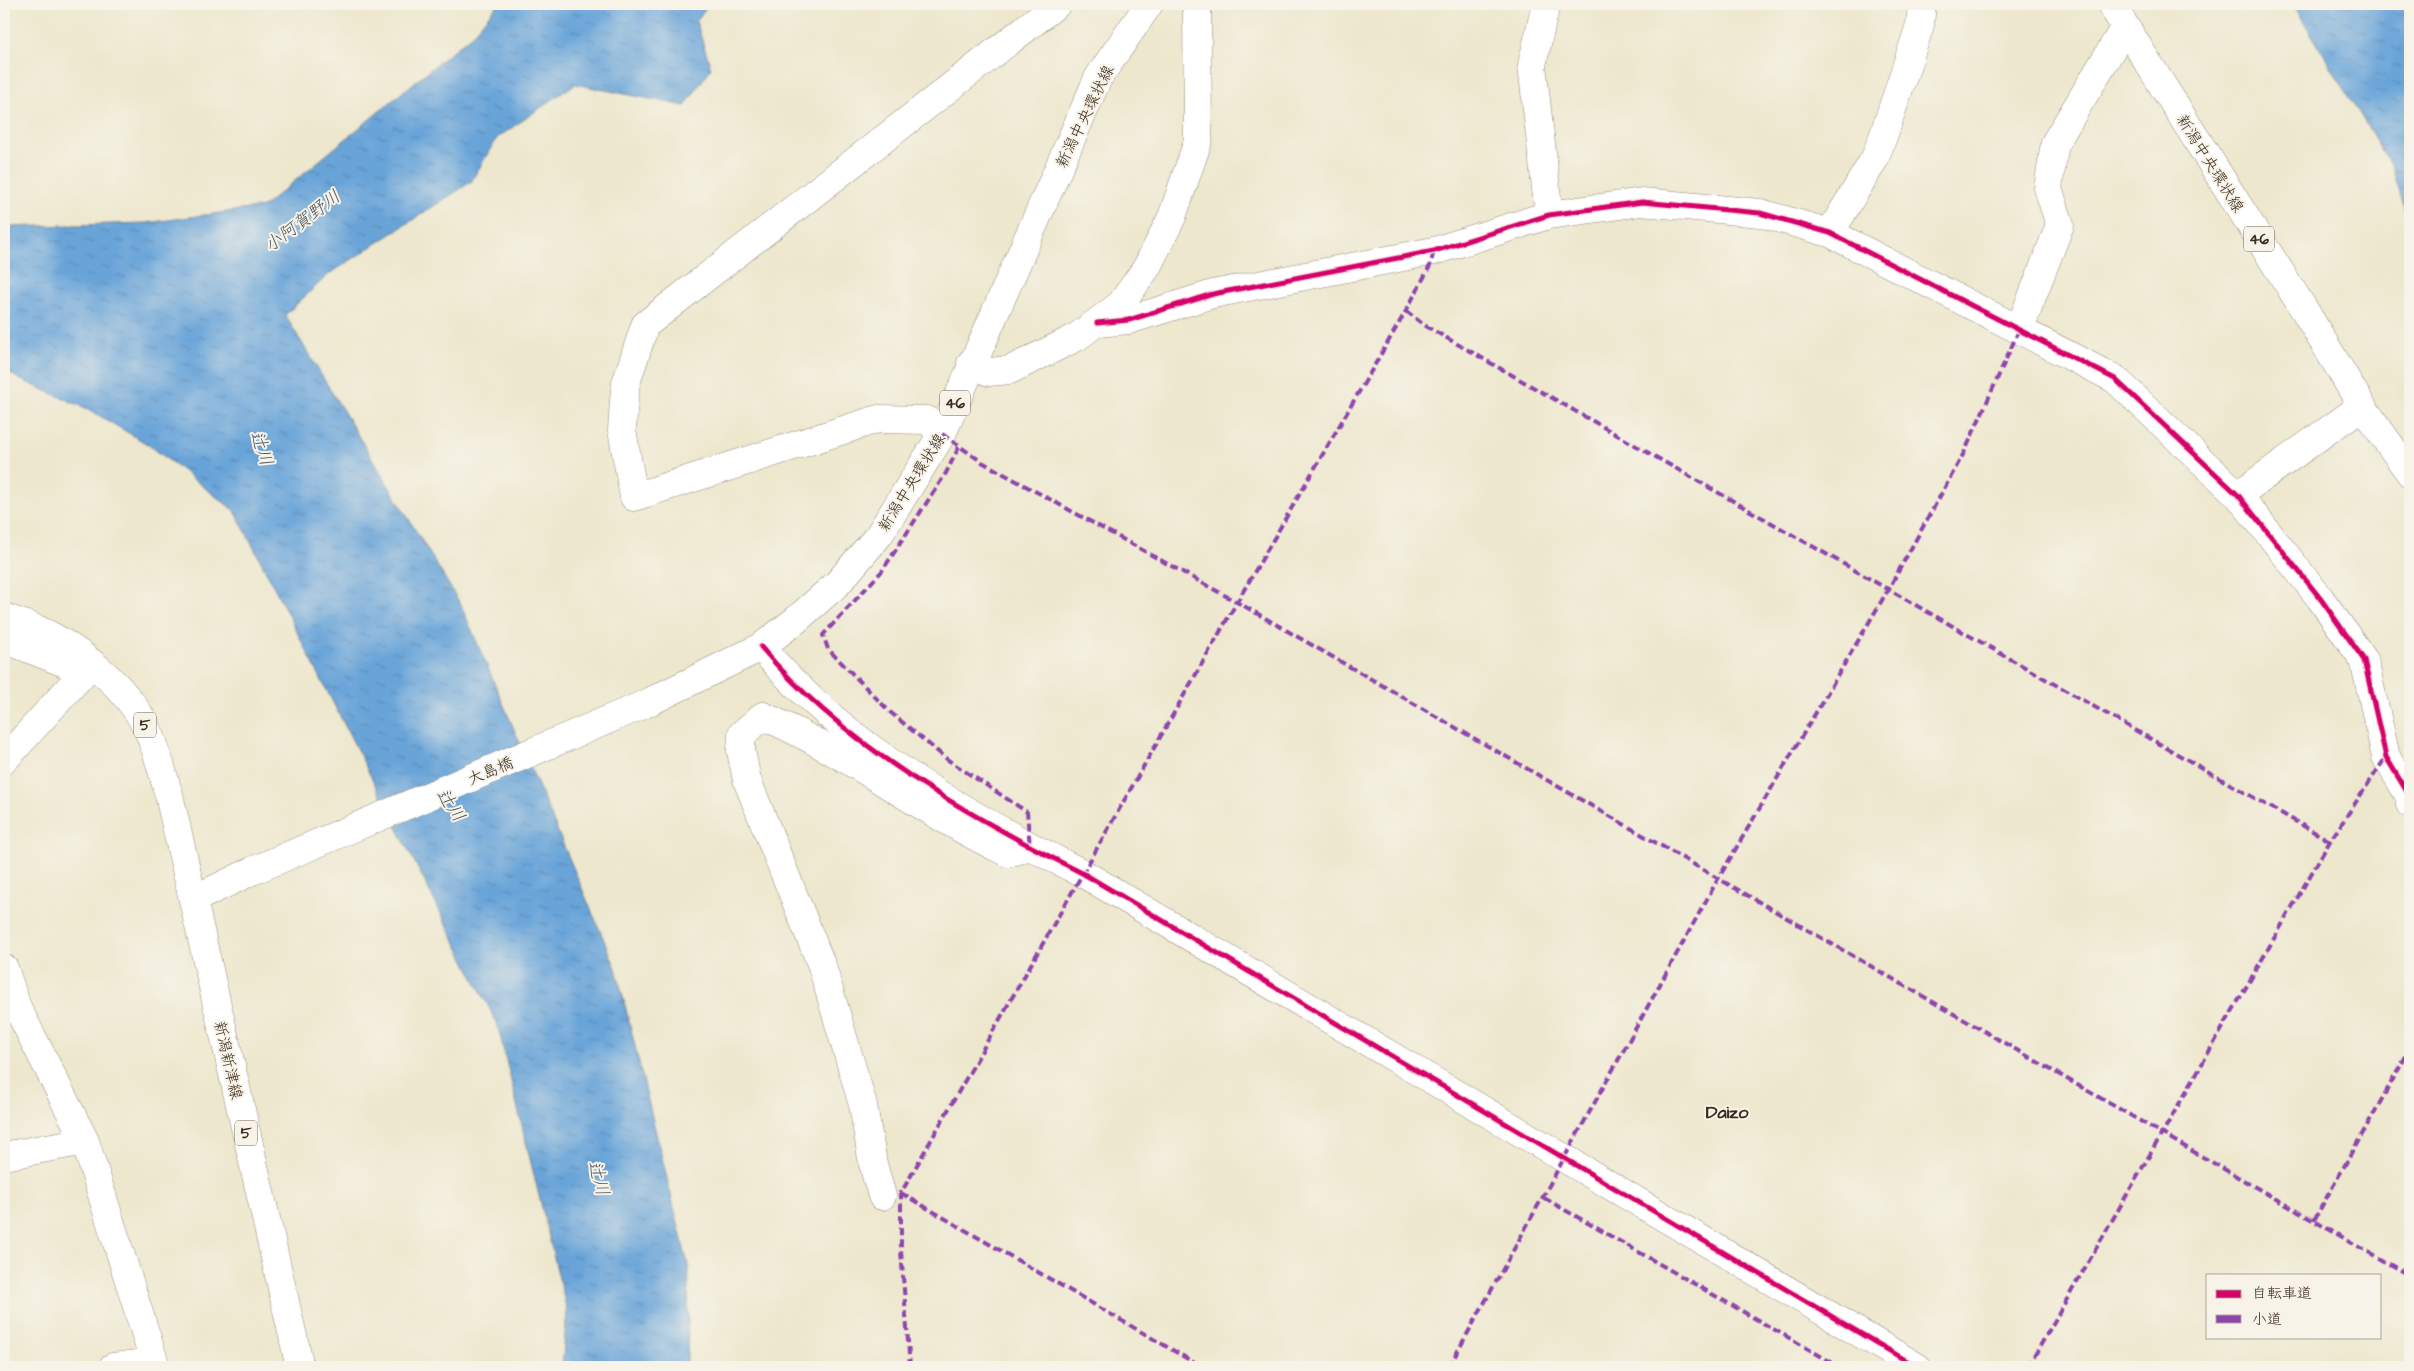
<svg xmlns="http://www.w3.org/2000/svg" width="2414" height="1371" viewBox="0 0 2414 1371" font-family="'Architects Daughter','Klee One',sans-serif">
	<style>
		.water { fill: url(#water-ripples); stroke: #52677c }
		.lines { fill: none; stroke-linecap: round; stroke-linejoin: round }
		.minor-casing { stroke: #948876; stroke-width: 29 }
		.major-casing { stroke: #948876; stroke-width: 29 }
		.minor { stroke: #fff; stroke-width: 28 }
		.major { stroke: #fff; stroke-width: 28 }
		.quiet { stroke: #8e44ad; stroke-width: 4; stroke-dasharray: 8 4; stroke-linecap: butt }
		.cycleway-casing { stroke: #f7f3e8; stroke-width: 8 }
		.cycleway { stroke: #d6006c; stroke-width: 5 }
		.labels { text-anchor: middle; stroke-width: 4; stroke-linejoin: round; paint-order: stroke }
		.shield { fill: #f7f3e8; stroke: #73665b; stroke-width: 1 }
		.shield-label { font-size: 15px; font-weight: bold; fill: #3b2a1e }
		.street-label { font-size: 16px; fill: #3b2a1e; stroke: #f7f3e8 }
		.water-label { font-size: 18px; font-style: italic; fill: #4b555f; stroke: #f7f3e8 }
		.neighbourhood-label { font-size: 18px; font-weight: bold; fill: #3b2a1e; stroke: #f7f3e8 }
	</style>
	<defs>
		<pattern id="water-ripples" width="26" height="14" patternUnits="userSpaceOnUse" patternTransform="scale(1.25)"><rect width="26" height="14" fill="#69a4d9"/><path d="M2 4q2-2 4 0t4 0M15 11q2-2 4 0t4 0" fill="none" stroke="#5886af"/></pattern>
	</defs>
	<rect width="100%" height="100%" fill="#f7f3e8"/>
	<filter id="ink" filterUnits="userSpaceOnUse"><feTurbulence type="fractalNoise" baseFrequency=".02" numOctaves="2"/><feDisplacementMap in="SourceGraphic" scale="10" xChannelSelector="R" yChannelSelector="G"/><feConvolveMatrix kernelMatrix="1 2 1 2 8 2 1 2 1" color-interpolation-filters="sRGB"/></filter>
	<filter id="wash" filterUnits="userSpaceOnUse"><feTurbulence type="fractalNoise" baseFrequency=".0096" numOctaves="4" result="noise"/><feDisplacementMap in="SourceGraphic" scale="20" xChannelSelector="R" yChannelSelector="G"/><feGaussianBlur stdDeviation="1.12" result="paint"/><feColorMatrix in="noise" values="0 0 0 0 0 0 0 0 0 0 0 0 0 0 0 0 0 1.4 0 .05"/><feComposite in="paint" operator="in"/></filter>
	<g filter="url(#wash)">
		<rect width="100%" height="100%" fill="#ede7cd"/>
		<!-- water -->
		<path class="water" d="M498 4H709L696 21 711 68 685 106 575 84 497 138 471 182 328 275 285 315 461 605 616 968 689 1269 687 1367H562L567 1311 497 1023 235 511 149 445 88 409 19 379 4 369V227L146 223 263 207 472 35Z
			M2293 4H2410V227L2392 167Z"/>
	</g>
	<g filter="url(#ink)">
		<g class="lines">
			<!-- minor casing -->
			<g class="minor-casing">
				<path id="minor" d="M1546 4 1532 65 1549 215
					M1830 233 1875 158 1884 134 1920 25 1922 4
					M1097 323 1129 320 1213 294 1434 251 1549 215 1642 202 1760 213 1830 233 2115 379 2238 495 2320 598 2364 660 2386 757 2409 795 2410 804
					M2019 330 2060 225 2048 188 2055 143 2125 27
					M971 363 989 372 1010 370 1077 337 1121 304 1147 267 1172 217 1198 141 1197 4
					M942 434 927 420 878 419 634 497 622 430 624 400 626 383 645 325 1057 4
					M2238 495 2362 406
					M4 639 85 671
					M761 647C845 747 969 816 1084 874L1917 1367
					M4 760 85 671 84 657
					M4 968 17 1007 85 1141 156 1367
					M4 1156 85 1141
					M882 1196 873 1164 863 1105 822 966 747 780 741 751 742 734 763 716C849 753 923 813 1008 853L1019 850
					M113 1367 154 1362"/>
			</g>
			<!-- major casing -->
			<g class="major-casing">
				<path id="major" d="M2111 4 2305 311 2362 406 2410 473
					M4 617C20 623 38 628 53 637 89 657 127 689 146 726 157 748 162 772 169 795L300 1367
					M194 899 252 871 645 704 761 647 796 620 838 583 879 535 942 434 1098 78 1149 4"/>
			</g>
			<!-- minor -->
			<use href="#minor" class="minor"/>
			<!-- major -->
			<use href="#major" class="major"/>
			<!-- quiet -->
			<path class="quiet" d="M1406 311 1424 325 2330 841
				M942 434 982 462 1237 602 2410 1276
				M959 447 946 473 882 571 823 635 828 649 890 712 948 760 1027 812 1030 847
				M901 1193 1202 1367
				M1544 1198 1840 1367
				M2314 1220 2410 1049
				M910 1367 901 1251V1193L1237 602 1406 311 1430 266 1434 251
				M1449 1367 1718 879 1888 590 1965 451 2019 330
				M2028 1367 2330 841 2386 757"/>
			<!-- cycleway casing -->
			<g class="cycleway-casing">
				<path id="cycleway" d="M1097 323 1129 320 1213 294 1434 251 1549 215 1642 202 1760 213 1830 233 2115 379 2238 495 2320 598 2364 660 2386 757 2409 795 2410 804
					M761 647C845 747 969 816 1084 874L1917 1367"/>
			</g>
			<!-- cycleway -->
			<use href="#cycleway" class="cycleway"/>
		</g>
	</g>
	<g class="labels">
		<!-- shield labels -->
		<g class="shield">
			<rect x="2244" y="226.5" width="30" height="25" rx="4"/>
			<rect x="940" y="390.5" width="30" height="25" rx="4"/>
			<rect x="134" y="712.5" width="22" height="25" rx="4"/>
			<rect x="235" y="1120.5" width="22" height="25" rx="4"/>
		</g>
		<g class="shield-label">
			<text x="2259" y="244">46</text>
			<text x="955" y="408">46</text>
			<text x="145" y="730">5</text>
			<text x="246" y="1138">5</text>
		</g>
		<!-- street labels -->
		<g class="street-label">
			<text transform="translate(1084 116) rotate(-64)" y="6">新潟中央環状線</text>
			<text transform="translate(2211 163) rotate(58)" y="6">新潟中央環状線</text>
			<text transform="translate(911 482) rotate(-58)" y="6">新潟中央環状線</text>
			<text transform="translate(490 770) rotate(-23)" y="6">大島橋</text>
			<text transform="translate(229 1060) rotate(77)" y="6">新潟新津線</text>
		</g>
		<!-- water labels -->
		<g class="water-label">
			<text transform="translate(302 221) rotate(-37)" y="6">小阿賀野川</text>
			<text transform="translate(262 448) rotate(71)" y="6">辻川</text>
			<text transform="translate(451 805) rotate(56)" y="6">辻川</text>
			<text transform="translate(599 1178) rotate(75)" y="6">辻川</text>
		</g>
		<!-- neighbourhood labels -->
		<g class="neighbourhood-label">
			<text x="1727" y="1118">Daizo</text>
		</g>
	</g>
	<!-- margin -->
	<rect width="2414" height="1371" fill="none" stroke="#f7f3e8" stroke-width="20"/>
	<!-- legend -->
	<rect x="2206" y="1274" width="175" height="65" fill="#f7f3e8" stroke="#aca397"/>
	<rect x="2216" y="1290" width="25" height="8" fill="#d6006c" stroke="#aca397"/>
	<text x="2252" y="1298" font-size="15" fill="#3b2a1e">自転車道</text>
	<rect x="2216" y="1315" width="25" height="8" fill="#8e44ad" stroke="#aca397"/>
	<text x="2252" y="1324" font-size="15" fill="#3b2a1e">小道</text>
</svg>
